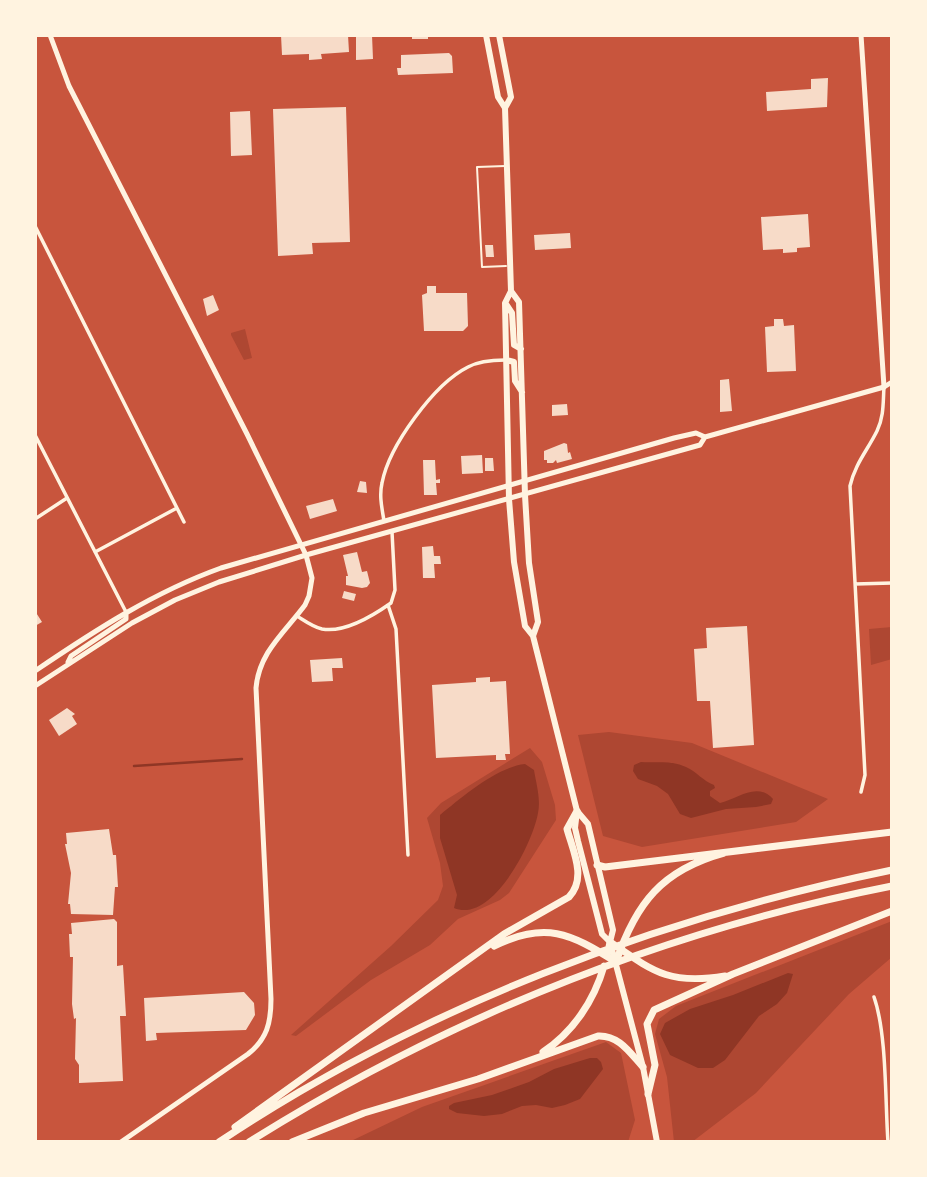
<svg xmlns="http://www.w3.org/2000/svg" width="927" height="1177" viewBox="0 0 927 1177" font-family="'Alegreya Sans',sans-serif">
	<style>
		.green { fill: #ae4732 }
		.water { fill: #8f3625 }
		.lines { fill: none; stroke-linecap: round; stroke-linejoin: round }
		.stream { stroke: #8f3625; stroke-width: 2.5 }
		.building { fill: #f7dbc8 }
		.service { stroke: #fff3e0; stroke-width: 2 }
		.minor { stroke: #fff3e0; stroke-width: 3.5 }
		.tertiary { stroke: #fff3e0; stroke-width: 5 }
		.secondary { stroke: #fff3e0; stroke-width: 5 }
		.primary { stroke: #fff3e0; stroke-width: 6 }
		.motorway { stroke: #fff3e0; stroke-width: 7 }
	</style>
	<rect width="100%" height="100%" fill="#c8553d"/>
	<!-- green -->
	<path class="green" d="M245 329 252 358 244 360 231 335V333Z
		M892 627V659L871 665 869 629Z
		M609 732 692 743 828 799 796 822 642 847 603 836 578 735Z
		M530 748 542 762 555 805 556 820 509 893 500 900 458 919 430 945 371 980 296 1036 291 1035 391 946 438 900 443 886 440 863 427 818 441 803Z
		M892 921V957L849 994 756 1093 692 1142H674L667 1077 655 1034 659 1019 676 1006Z
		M606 1042 621 1053 635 1120 628 1142 522 1140 349 1142 422 1107Z"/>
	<!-- water -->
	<path class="water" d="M641 762C656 763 672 760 686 767 697 772 703 781 714 785L715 788 710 791V796L720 803C737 799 757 781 773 799L771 804 756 807 726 809 691 818 680 814 668 794 657 786 638 779 633 771 634 765Z
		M525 764 534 770C536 783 541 799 538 813 533 843 492 924 454 908L457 895 440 838V815C462 797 497 767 525 764Z
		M788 973 793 974 787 993 777 1004 759 1016 725 1060 713 1068H698L670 1055 660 1034 665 1023 690 1009 733 995Z
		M590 1058H597L601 1062 603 1069 580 1099 565 1105 552 1108 536 1105 522 1106 502 1114 484 1116 457 1113 449 1109V1106L454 1103 492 1095 529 1082 554 1069Z"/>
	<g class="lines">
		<!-- stream -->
		<path class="stream" d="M134 766 242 759"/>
	</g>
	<!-- building -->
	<path class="building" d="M281 35H348L349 52 321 54 322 59 309 60V54L282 55Z
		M356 35H372L373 59 356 60Z
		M412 35H428V39H412Z
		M449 53 452 56 453 73 398 75 397 68H401V55Z
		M828 78 827 107 767 111 766 92 811 89V79Z
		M346 107 350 242 312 243 313 254 278 256 273 109Z
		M250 111 252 155 231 156 230 112Z
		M808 214 810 247 797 248V252L783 253V249L763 250 761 217Z
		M570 233 571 248 535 250 534 235Z
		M485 245H493L494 257H486Z
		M427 286H436V293H467L468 326 463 331H424L422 295 427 293Z
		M213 295 219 310 207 316 203 299Z
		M774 319H783L784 326 794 325 796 371 767 372 765 327 774 326Z
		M729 379 732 411 720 412V380Z
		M567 404 568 415 552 416V405Z
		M564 443 567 444 568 453 570 452 572 459 557 463 556 460 553 463H547V460H544V451Z
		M482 455 483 473 462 474 461 456Z
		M485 458H493L494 471H485Z
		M423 460H435L436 480 440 479V483H436L437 495H424Z
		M360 481 366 482 367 493 357 492Z
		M333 499 337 511 310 519 306 506Z
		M433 546 434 556H440L441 564H434L435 578H423L422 547Z
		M357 552 362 572 367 571 370 583 367 587 362 588 346 585V576H348L343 555Z
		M344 591 356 594 354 601 342 598Z
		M35 611 42 622 35 626Z
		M747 626 754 745 713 748 710 701H697L694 649 707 648 706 628Z
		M342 658 343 668H332L333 681 312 682 310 660Z
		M490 677V682L506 681 510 754H505L506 760H496V755L436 758 432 685 476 682V678Z
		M67 708 75 714 72 716 77 724 59 736 49 720Z
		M109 829 113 855H116L118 887H115L113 915 71 914 70 904H68L71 873 65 844H67L66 833Z
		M114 919 117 922V966L123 965 126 1016H120L123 1081 79 1083V1065L75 1059 76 1018 74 1019 72 1004 73 957H70L69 934H72L71 923Z
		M244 992 254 1003 255 1015 246 1030 156 1033 157 1040 146 1041 144 998Z"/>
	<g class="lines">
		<!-- service -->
		<path class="service" d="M505 166 477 167 482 267 506 266"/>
		<!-- minor -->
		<path class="minor" d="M35 226 184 522
			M35 435 126 612
			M35 519 67 498
			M384 521C382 508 379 496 382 483 389 446 434 384 468 367 479 361 492 360 505 360
			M95 552 177 508
			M855 584 892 583
			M388 605 396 629 408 855
			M297 616C305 621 313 627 322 629 344 633 374 615 391 603L395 590 392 532
			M861 792 865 775 850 486C855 464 867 451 877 431 884 417 883 402 884 387
			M874 997C887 1034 885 1101 888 1142"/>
		<!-- tertiary -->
		<path class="tertiary" d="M50 35 69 86 247 434 306 555 312 578 309 596 305 605C285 632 259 652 256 688L271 999C271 1023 267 1039 248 1054L121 1142
			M861 35 884 387"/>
		<!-- secondary -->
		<path class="secondary" d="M68 662 71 656 126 619V612
			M35 671C94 631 154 592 221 568L674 438 696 433 705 437
			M35 686 132 623 175 600 219 582 306 555 700 445 705 437 884 387 892 382"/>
		<!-- primary -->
		<path class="primary" d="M486 35 498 97 505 108
			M499 35 511 97 505 108 511 291 505 303 509 499 514 562 525 626 533 636 577 811 575 828 578 841 602 934 610 942 643 1067 657 1142
			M511 291 519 302 525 495 529 563 538 622 533 636
			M506 304 512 313 514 345 521 349
			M507 360 514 362 515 381 522 392
			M577 811 588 824 613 930 610 942"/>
		<!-- motorway -->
		<path class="motorway" d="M597 865 605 867 892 832
			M494 946C545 921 570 933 616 962 636 903 662 870 724 853
			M608 952 610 942C654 972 669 985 725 976
			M543 1052C573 1032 594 1001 604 966
			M648 1094 655 1065 647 1024 654 1010 733 974 892 911
			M235 1127 504 934 569 897C587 878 573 851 567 829L577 811
			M219 1142C422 1007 654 919 892 870
			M249 1142C447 1018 663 931 892 886
			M292 1142 364 1113 478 1079 598 1036C619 1035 630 1053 643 1067"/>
	</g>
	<!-- border -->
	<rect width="927" height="1177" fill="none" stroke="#fff3e0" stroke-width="74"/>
</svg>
